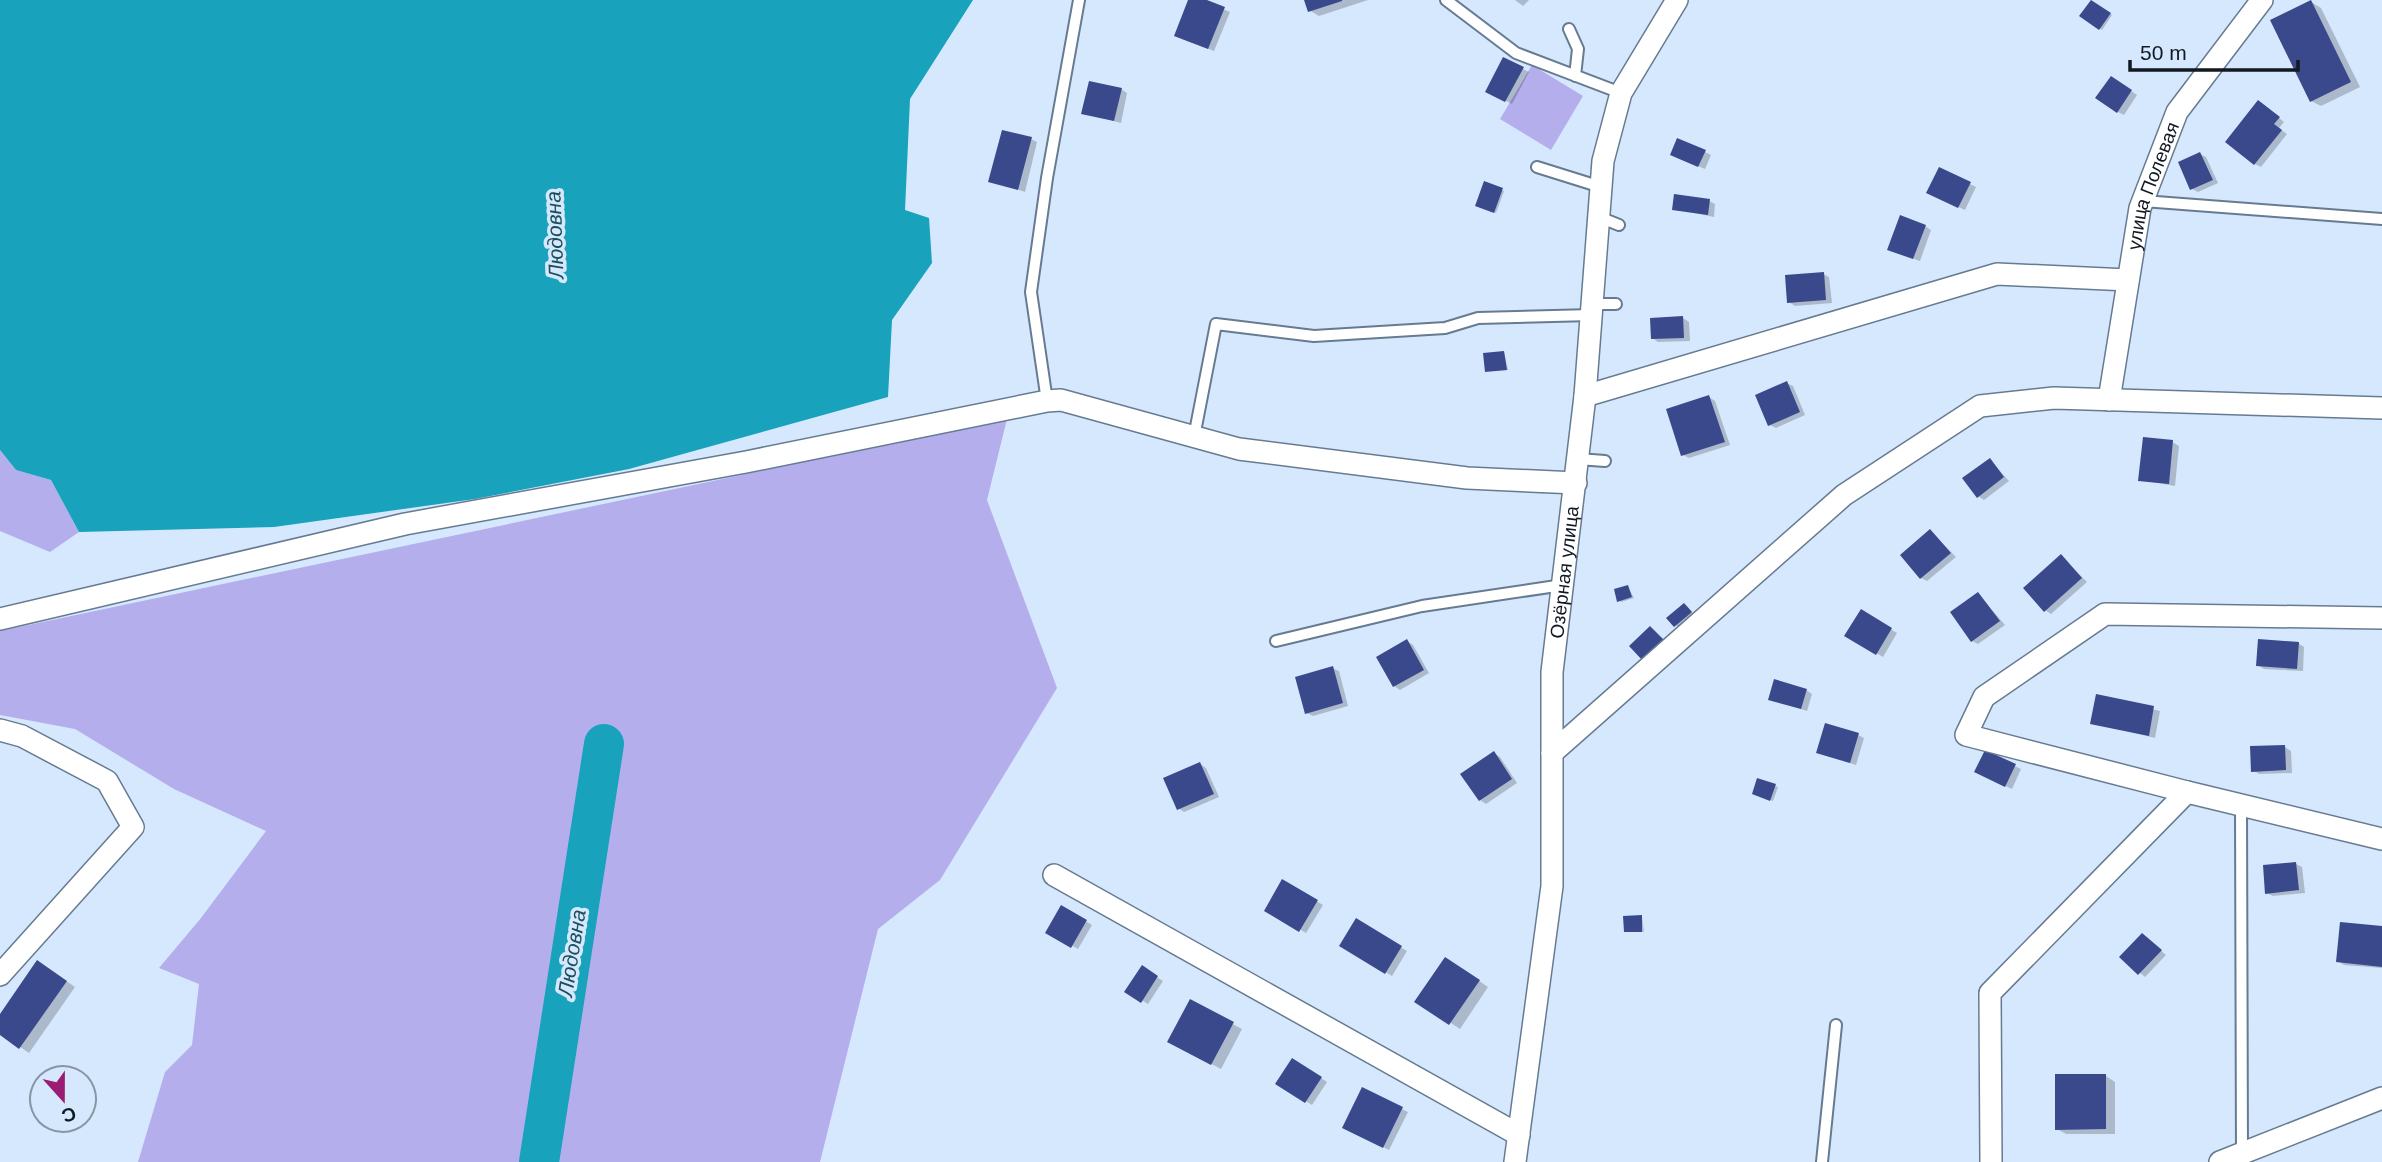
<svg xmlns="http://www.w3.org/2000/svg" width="2382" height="1162" viewBox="0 0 2382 1162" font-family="Arial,sans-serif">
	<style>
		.green { fill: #b5aeed }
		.water { fill: #18a2bc }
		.shadow { fill: #0003 }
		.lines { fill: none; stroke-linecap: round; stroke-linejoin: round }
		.river { stroke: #18a2bc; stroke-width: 40 }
		.building { fill: #39498c }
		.service-casing { stroke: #667b91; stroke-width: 14 }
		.minor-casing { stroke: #667b91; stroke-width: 24 }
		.service { stroke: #fff; stroke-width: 10 }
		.minor { stroke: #fff; stroke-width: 21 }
		.labels { text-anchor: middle; stroke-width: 7; stroke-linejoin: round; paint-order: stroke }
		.street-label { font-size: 19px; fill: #111922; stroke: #d6e8fd }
		.water-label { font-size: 21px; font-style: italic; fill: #1c4f5a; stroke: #d6e8fd }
	</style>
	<rect width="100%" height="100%" fill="#d6e8fd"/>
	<!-- green -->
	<path class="green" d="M1532 65 1583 96 1551 150 1500 119Z
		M1007 419 987 500 1057 688 940 880 878 929 820 1162H138L165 1072 192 1045 199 984 159 968 201 918 266 831 174 789 75 729 0 715V631Z
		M0 450 16 470 51 480 79 532 50 552 0 531Z"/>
	<!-- water -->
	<path class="water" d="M0 0H973L910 99 905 210 929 218 932 263 892 320 888 397 629 469 475 499 274 527 79 532 51 480 16 470 0 450Z"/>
	<!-- shadow -->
	<path class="shadow" d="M1190 0H1202L1230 12 1214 51 1182 39Z
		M1306 0H1368L1319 16 1309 10Z
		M1515 0H1529L1523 6Z
		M2092 1 2112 15 2102 30 2082 15Z
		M2311 2 2321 8 2360 87 2321 106 2311 101Z
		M1504 59 1529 72 1512 104 1487 91Z
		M2117 81 2137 95 2124 115 2118 112Z
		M1121 89 1127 93 1121 123 1083 113Z
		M2264 106 2284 122 2279 128 2287 134 2261 167 2255 164Z
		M1031 139 1037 142 1025 192 991 181Z
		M1705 152 1711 155 1705 169 1678 158Z
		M2200 154 2206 157 2218 183 2198 192 2192 189Z
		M1970 184 1976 187 1965 210 1935 196Z
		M1502 190 1504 191 1496 213 1480 206Z
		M1709 201 1715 204 1714 217 1674 209Z
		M1925 226 1931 230 1920 261 1895 252Z
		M1823 274 1829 277 1832 303 1795 306 1789 302Z
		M1683 318 1689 322 1690 341 1658 342 1652 338Z
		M1504 352 1508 370 1486 371Z
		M1786 383 1793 386 1805 415 1776 428 1770 425Z
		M1709 397 1715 401 1730 445 1689 458 1683 455Z
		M2172 442 2179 446 2175 486 2140 480Z
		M1990 460 2009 481 1984 500 1978 496Z
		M1930 531 1956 557 1927 581 1921 578Z
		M2061 556 2087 582 2051 614 2045 610Z
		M1628 587 1634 598 1621 602 1619 600Z
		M1978 594 2005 625 1978 644 1972 641Z
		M1687 606 1693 614 1678 627 1669 618Z
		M1861 611 1897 633 1883 657 1847 636Z
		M1407 641 1413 645 1429 673 1400 690 1394 686Z
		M2298 643 2304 647 2303 671 2264 669 2258 665Z
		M1332 668 1339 671 1348 706 1313 716 1307 713Z
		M1806 690 1812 694 1807 711 1770 699Z
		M2098 696 2160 711 2155 738 2092 723Z
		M1858 735 1864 738 1856 765 1824 755Z
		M2285 747 2291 751 2292 773 2259 774 2253 770Z
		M1985 752 2021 769 2012 789 1982 775Z
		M1494 753 1500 757 1517 783 1486 804 1480 800Z
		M1200 764 1206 768 1219 797 1184 812 1178 808Z
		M1758 780 1778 787 1773 801 1756 794Z
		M2296 864 2302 867 2305 893 2273 896 2267 893Z
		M1283 881 1323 905 1306 933 1266 910Z
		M1062 907 1092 925 1078 949 1048 932Z
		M1642 917 1644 932 1625 931Z
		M1356 921 1407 951 1392 976 1341 945Z
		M2382 928V968L2344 965 2338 961Z
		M2143 935 2166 955 2145 977 2121 957Z
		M1455 964 1488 987 1460 1029 1417 1001Z
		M47 968 75 987 29 1053 0 1033V1017Z
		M1142 968 1163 981 1148 1004 1127 991Z
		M1191 1002 1242 1029 1221 1069 1170 1042Z
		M1293 1060 1327 1082 1312 1105 1278 1083Z
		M2106 1076 2115 1082V1134H2066L2057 1129Z
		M1363 1090 1408 1112 1389 1150 1344 1127Z"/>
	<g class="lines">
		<!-- river -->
		<path class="river" d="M539 1162 604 744"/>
	</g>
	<!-- building -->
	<path class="building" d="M1188 0H1207L1225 7 1208 49 1174 36Z
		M1304 0H1342V1L1308 12Z
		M2091 0 2111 13 2099 30 2079 16Z
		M2311 0 2351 82 2310 102 2270 20Z
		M1503 57 1524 67 1505 102 1485 92Z
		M2111 76 2132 90 2117 113 2095 98Z
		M1089 81 1122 88 1114 121 1081 114Z
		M2258 100 2280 117 2274 124 2282 130 2254 165 2225 142Z
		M1002 130 1032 137 1018 190 988 182Z
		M1677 138 1706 150 1698 167 1670 155Z
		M2200 152 2213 180 2190 190 2178 162Z
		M1939 167 1971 182 1958 208 1926 193Z
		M1484 181 1503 188 1494 213 1475 206Z
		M1674 194 1710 199 1708 215 1672 210Z
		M1900 215 1926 225 1913 259 1887 250Z
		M1824 272 1826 300 1787 303 1785 275Z
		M1683 316 1684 338 1651 339 1650 318Z
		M1504 351 1507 370 1485 372 1483 353Z
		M1787 381 1800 412 1768 426 1755 395Z
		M1709 395 1725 442 1681 456 1666 409Z
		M2143 437 2173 440 2169 484 2138 481Z
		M1990 458 2004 477 1977 498 1962 478Z
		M1930 529 1951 553 1920 579 1900 555Z
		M2061 554 2082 578 2044 612 2023 588Z
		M1628 585 1632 597 1617 602 1614 589Z
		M1978 592 2000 621 1971 642 1950 612Z
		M1684 603 1692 612 1674 627 1666 618Z
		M1861 609 1892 628 1876 655 1844 636Z
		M1650 626 1664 640 1643 661 1629 646Z
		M1407 639 1424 670 1393 687 1376 657Z
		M2258 639 2299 642 2297 669 2256 666Z
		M1333 666 1343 703 1305 714 1295 677Z
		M1774 679 1807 689 1801 709 1768 700Z
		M2096 694 2154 706 2149 736 2090 724Z
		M1825 723 1859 733 1850 763 1816 753Z
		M2285 745 2286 770 2251 772 2250 746Z
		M1985 750 2016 764 2005 787 1974 772Z
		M1494 751 1512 779 1479 801 1460 774Z
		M1200 762 1214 794 1177 810 1163 778Z
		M1757 778 1776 784 1770 801 1752 794Z
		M2296 862 2299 890 2265 894 2263 865Z
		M1282 879 1318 900 1299 932 1264 911Z
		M1061 905 1087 920 1071 948 1045 933Z
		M1642 915V932H1624L1623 916Z
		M1356 918 1402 946 1385 974 1339 946Z
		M2340 922 2382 926V967L2336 962Z
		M2142 933 2162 950 2138 975 2119 957Z
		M1445 957 1480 980 1449 1025 1414 1002Z
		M37 960 67 981 19 1049 0 1035V1014Z
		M1142 965 1158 976 1141 1003 1124 992Z
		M1190 999 1234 1022 1211 1065 1167 1042Z
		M1292 1058 1322 1077 1305 1103 1275 1084Z
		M2055 1074H2106V1129L2055 1130Z
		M1362 1087 1403 1107 1383 1148 1342 1128Z"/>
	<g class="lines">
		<!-- service casing -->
		<g class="service-casing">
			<path id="service" d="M1446 0 1516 53 1621 93
				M1569 29 1578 49 1575 76
				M1537 167 1601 187
				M2143 201 2382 219
				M1599 217 1619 225
				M1593 304H1616
				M1047 401 1031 292 1047 178 1079 0
				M1194 437 1216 324 1314 336 1445 328 1478 318 1592 315
				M1578 459 1605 461
				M1276 641 1422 606 1563 585
				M2241 806 2242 1156
				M1822 1162 1836 1025"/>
		</g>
		<!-- minor casing -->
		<g class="minor-casing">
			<g id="minor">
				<path d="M1585 396 1997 274 2128 280"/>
				<path id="s1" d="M2109 400 2140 208 2177 112 2262 0"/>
				<path d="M0 619 405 524 746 462 1047 401 1061 400 1239 449 1467 478 1576 483"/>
				<path d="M0 730 22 736 107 781 133 827 0 975"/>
				<path d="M1552 753 1844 495 1980 406 2054 398 2382 408"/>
				<path d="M2187 792 1966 735 1984 697 2105 614 2382 618"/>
				<path d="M1054 875 1519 1135"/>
				<path id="s2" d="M1515 1162 1552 886V672L1585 396 1603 161 1621 93 1677 0"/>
				<path d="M1991 1162 1990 993 2187 792 2382 839"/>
				<path d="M2220 1162 2382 1098"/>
			</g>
		</g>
		<!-- service -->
		<use href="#service" class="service"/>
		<!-- minor -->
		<use href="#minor" class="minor"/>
	</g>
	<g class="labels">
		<!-- street labels -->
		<g class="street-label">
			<text dy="7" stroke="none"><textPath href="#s1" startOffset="219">улица Полевая</textPath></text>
			<text dy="7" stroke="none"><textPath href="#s2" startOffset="593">Озёрная улица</textPath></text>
		</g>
		<!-- water labels -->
		<g class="water-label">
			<text transform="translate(555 235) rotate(-92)" y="7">Людовна</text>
			<text transform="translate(572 953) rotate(-81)" y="7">Людовна</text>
		</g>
	</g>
	<!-- north arrow -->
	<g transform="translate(63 1099) rotate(159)"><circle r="33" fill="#d6e8fd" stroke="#8795a5" stroke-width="2"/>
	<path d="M0-5L12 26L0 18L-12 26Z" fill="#9b1d73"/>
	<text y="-10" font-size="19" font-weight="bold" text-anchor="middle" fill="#111922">С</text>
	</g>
	<!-- scale -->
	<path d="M2130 60v10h168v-10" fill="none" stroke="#111922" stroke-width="3.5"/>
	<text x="2140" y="60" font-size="21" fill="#111922" stroke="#d6e8fd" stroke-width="5" paint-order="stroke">50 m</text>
</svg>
